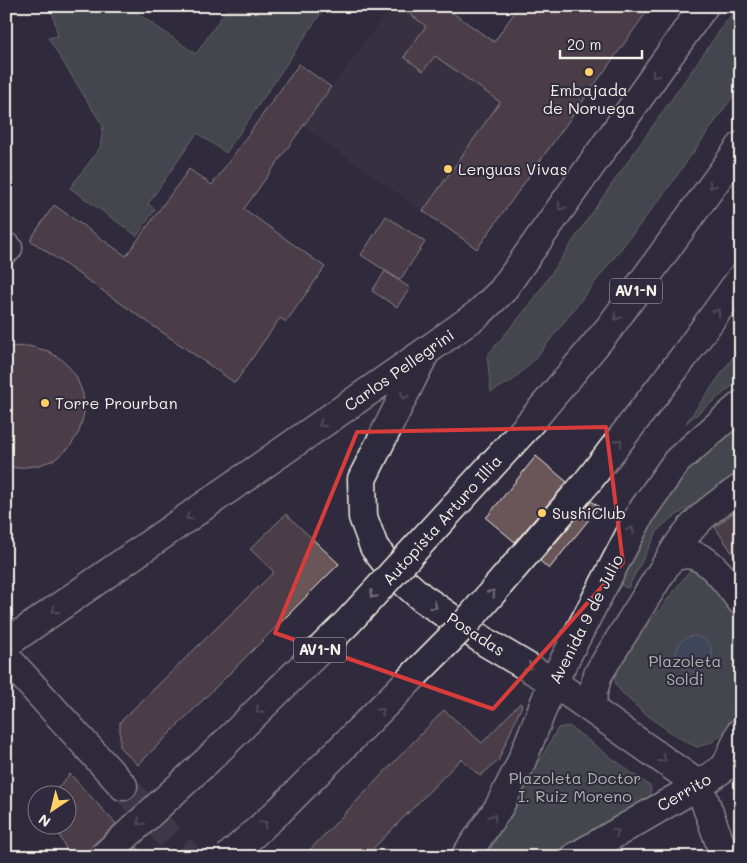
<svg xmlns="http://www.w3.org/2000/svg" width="747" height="863" viewBox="0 0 747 863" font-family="Mali,sans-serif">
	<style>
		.built { fill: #413845 }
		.green { fill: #5b695f; stroke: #a8ada4 }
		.water { fill: #54677f; stroke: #949ea9 }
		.building { fill: #6b5759; stroke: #f4f1e8 }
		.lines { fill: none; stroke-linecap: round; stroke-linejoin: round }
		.minor-tunnel { stroke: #4d4857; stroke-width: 28; stroke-dasharray: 28 14; stroke-linecap: butt }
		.minor-casing { stroke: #f4f1e8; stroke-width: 31 }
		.highway-casing { stroke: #f4f1e8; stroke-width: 31 }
		.minor { stroke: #2f2a3d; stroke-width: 28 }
		.highway { stroke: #2f2a3d; stroke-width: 28 }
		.highway-bridge-casing { stroke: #f4f1e8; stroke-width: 31; stroke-linecap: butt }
		.highway-bridge { stroke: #2f2a3d; stroke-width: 28 }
		.oneway { stroke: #747079 }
		.marked { fill: none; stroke: #d93c3b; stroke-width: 4; stroke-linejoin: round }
		.poi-dot { fill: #ffd166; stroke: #2f2a3d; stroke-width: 2 }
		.labels { text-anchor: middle; stroke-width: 4; stroke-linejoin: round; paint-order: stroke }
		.shield { fill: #2f2a3d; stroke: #b9b5b5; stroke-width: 1 }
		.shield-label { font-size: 15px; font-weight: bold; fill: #f4f1e8 }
		.poi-label { font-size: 16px; fill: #f4f1e8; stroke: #2f2a3d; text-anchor: start }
		.street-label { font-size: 16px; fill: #f4f1e8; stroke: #2f2a3d }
		.park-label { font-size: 16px; fill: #afb4aa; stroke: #2f2a3d }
	</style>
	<rect width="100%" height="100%" fill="#2f2a3d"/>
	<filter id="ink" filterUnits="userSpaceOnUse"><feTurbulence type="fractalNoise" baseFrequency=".02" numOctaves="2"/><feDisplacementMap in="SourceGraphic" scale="10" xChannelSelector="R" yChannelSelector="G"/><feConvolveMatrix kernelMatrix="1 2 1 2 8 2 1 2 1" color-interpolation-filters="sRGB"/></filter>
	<g filter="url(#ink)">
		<!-- built -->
		<path class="built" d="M391 6H443L581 103 477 249 303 127Z"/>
		<!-- green -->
		<path class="green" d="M51 6H127L196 54 229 6H311L321 13 226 153 197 133 148 204 155 209 137 236 70 188 100 148 103 126 48 38 58 36Z
			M735 9 741 13V85L666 191 536 358 512 381 491 392 487 356 532 302 598 204Z
			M741 346V379L686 423Z
			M741 418V474L669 520 658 530 628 588 621 585 642 537 675 482Z
			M691 569 710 574 741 621V692L725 731 712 742 698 747C683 744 621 698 616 684 613 676 616 669 619 662Z
			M569 726 651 787 650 796 545 857H486L558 728Z"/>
		<!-- water -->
		<path class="water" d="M676 654a18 18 0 1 1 36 0a18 18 0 1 1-36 0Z"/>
		<!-- building -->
		<path class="building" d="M399 6H443L494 42 519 6H651L477 249 423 211 500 102 435 56 423 71 404 57 426 26Z
			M299 64 331 87 244 209 325 267 286 322 280 318 235 383 30 240 54 205 126 256 189 169 212 185Z
			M386 216 425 242 400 280 361 255Z
			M385 271 410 288 397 307 372 291Z
			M29 346 48 351 64 361 76 376 83 394 84 413 79 432 69 448 54 460 36 466 16 468 6 465V347Z
			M536 456 567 482 515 542 486 518Z
			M591 501 599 507 549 569 540 561Z
			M741 507V566L715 527Z
			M286 514 339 564 138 765 120 748V722L274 572 250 549Z
			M520 703 522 705 498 761 480 776 461 759 365 857H303L444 710 482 743Z
			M70 774 116 824 92 846 88 857H70L55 826H68V796H51Z
			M137 847 146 857H126Z"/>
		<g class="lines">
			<!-- minor-tunnel -->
			<path class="minor-tunnel" d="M123 786 188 857"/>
			<!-- minor casing -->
			<g class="minor-casing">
				<path id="minor" d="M6 248H8
					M424 355 362 479 363 517 374 547 394 573 421 597 487 643 553 682 699 785 725 857
					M669 560C688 526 708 509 741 488
					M6 644 425 352 478 314 502 291 704 6
					M6 657 123 786
					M592 709 593 692 598 674 669 560C699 539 725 580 741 601
					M726 766 741 732
					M465 857 499 807 520 765 553 682 642 511 677 461 741 405
					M575 857 699 785 741 756"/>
			</g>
			<!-- highway casing -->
			<g class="highway-casing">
				<path id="highway" d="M524 430 610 327 741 146
					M589 480 683 358 741 278"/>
			</g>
			<!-- minor -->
			<use href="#minor" class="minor"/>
			<!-- highway -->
			<use href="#highway" class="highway"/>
			<!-- highway-bridge casing -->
			<g class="highway-bridge-casing">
				<path id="highway-bridge" d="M103 857 208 760 347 623 524 430
					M228 857 279 811 466 623 589 480"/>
			</g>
			<!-- highway-bridge -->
			<use href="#highway-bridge" class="highway-bridge"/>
		</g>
		<!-- one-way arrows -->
		<defs><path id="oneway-chevron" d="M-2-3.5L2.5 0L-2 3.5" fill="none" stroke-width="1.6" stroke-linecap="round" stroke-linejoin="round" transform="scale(1.25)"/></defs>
		<g class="oneway">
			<use href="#oneway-chevron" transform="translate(655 75) rotate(125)"/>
			<use href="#oneway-chevron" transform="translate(712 185) rotate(126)"/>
			<use href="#oneway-chevron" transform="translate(561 207) rotate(126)"/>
			<use href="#oneway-chevron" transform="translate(717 312) rotate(-54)"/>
			<use href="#oneway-chevron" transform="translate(617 317) rotate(126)"/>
			<use href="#oneway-chevron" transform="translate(404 396) rotate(116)"/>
			<use href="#oneway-chevron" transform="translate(322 424) rotate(145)"/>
			<use href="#oneway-chevron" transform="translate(619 442) rotate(-52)"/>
			<use href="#oneway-chevron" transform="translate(189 517) rotate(145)"/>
			<use href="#oneway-chevron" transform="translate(631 530) rotate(-62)"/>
			<use href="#oneway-chevron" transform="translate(492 593) rotate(-49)"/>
			<use href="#oneway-chevron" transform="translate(373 595) rotate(133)"/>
			<use href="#oneway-chevron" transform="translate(434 606) rotate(35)"/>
			<use href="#oneway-chevron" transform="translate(55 610) rotate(145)"/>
			<use href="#oneway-chevron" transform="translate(529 667) rotate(31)"/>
			<use href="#oneway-chevron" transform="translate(259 710) rotate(136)"/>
			<use href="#oneway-chevron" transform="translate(381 711) rotate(-45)"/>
			<use href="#oneway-chevron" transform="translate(663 759) rotate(35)"/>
			<use href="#oneway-chevron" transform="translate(493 817) rotate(-57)"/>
			<use href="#oneway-chevron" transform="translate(140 822) rotate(137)"/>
			<use href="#oneway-chevron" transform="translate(264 824) rotate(-42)"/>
			<use href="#oneway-chevron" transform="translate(616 832) rotate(-31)"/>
		</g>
	</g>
	<!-- marked area -->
	<path d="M0 0H747V863H0ZM606 427 623 563 493 709 275 633 357 432Z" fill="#2f2a3d" fill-opacity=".55" fill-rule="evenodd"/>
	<path class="marked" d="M606 427 623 563 493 709 275 633 357 432Z"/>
	<!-- markers -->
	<g class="poi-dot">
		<circle cx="589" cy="72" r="5"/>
		<circle cx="448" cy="169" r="5"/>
		<circle cx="45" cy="403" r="5"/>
		<circle cx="542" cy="513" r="5"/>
	</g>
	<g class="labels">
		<!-- shield labels -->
		<g class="shield">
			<rect x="610" y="278.5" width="52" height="25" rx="4"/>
			<rect x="294" y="637.5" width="52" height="25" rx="4"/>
		</g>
		<g class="shield-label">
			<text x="636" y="296">AV1-N</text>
			<text x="320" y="655">AV1-N</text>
		</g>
		<!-- poi labels -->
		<g class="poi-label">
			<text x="589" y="96" text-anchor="middle">Embajada<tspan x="589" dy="18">de Noruega</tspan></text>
			<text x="458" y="175">Lenguas Vivas</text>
			<text x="55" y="409">Torre Prourban</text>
			<text x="552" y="519">SushiClub</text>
		</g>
		<!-- street labels -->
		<g class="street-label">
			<text transform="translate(399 370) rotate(-35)" y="6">Carlos Pellegrini</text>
			<text transform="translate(442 520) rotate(-48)" y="6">Autopista Arturo Illia</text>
			<text transform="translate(586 619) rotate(-63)" y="6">Avenida 9 de Julio</text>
			<text transform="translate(476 634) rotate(33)" y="6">Posadas</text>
			<text transform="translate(684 792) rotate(-30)" y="6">Cerrito</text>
		</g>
		<!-- park labels -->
		<g class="park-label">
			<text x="685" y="667">Plazoleta<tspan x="685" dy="18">Soldi</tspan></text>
			<text x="575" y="784">Plazoleta Doctor<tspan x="575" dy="18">I. Ruiz Moreno</tspan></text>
		</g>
	</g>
	<!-- margin -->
	<rect width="747" height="863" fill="none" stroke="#2f2a3d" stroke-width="25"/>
	<rect x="12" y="12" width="722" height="838" fill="none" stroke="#f4f1e8" stroke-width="2" filter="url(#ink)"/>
	<!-- north arrow -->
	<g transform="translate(52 810) rotate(215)"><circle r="24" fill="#2f2a3d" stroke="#7e7a81"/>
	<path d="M0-4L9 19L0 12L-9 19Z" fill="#ffd166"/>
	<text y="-8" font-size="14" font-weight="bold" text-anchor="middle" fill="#f4f1e8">N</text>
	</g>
	<!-- scale -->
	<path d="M560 50v8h82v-8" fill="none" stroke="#f4f1e8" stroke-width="2.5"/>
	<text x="567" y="50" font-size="15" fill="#f4f1e8" stroke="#2f2a3d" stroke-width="4" paint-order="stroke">20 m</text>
</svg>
